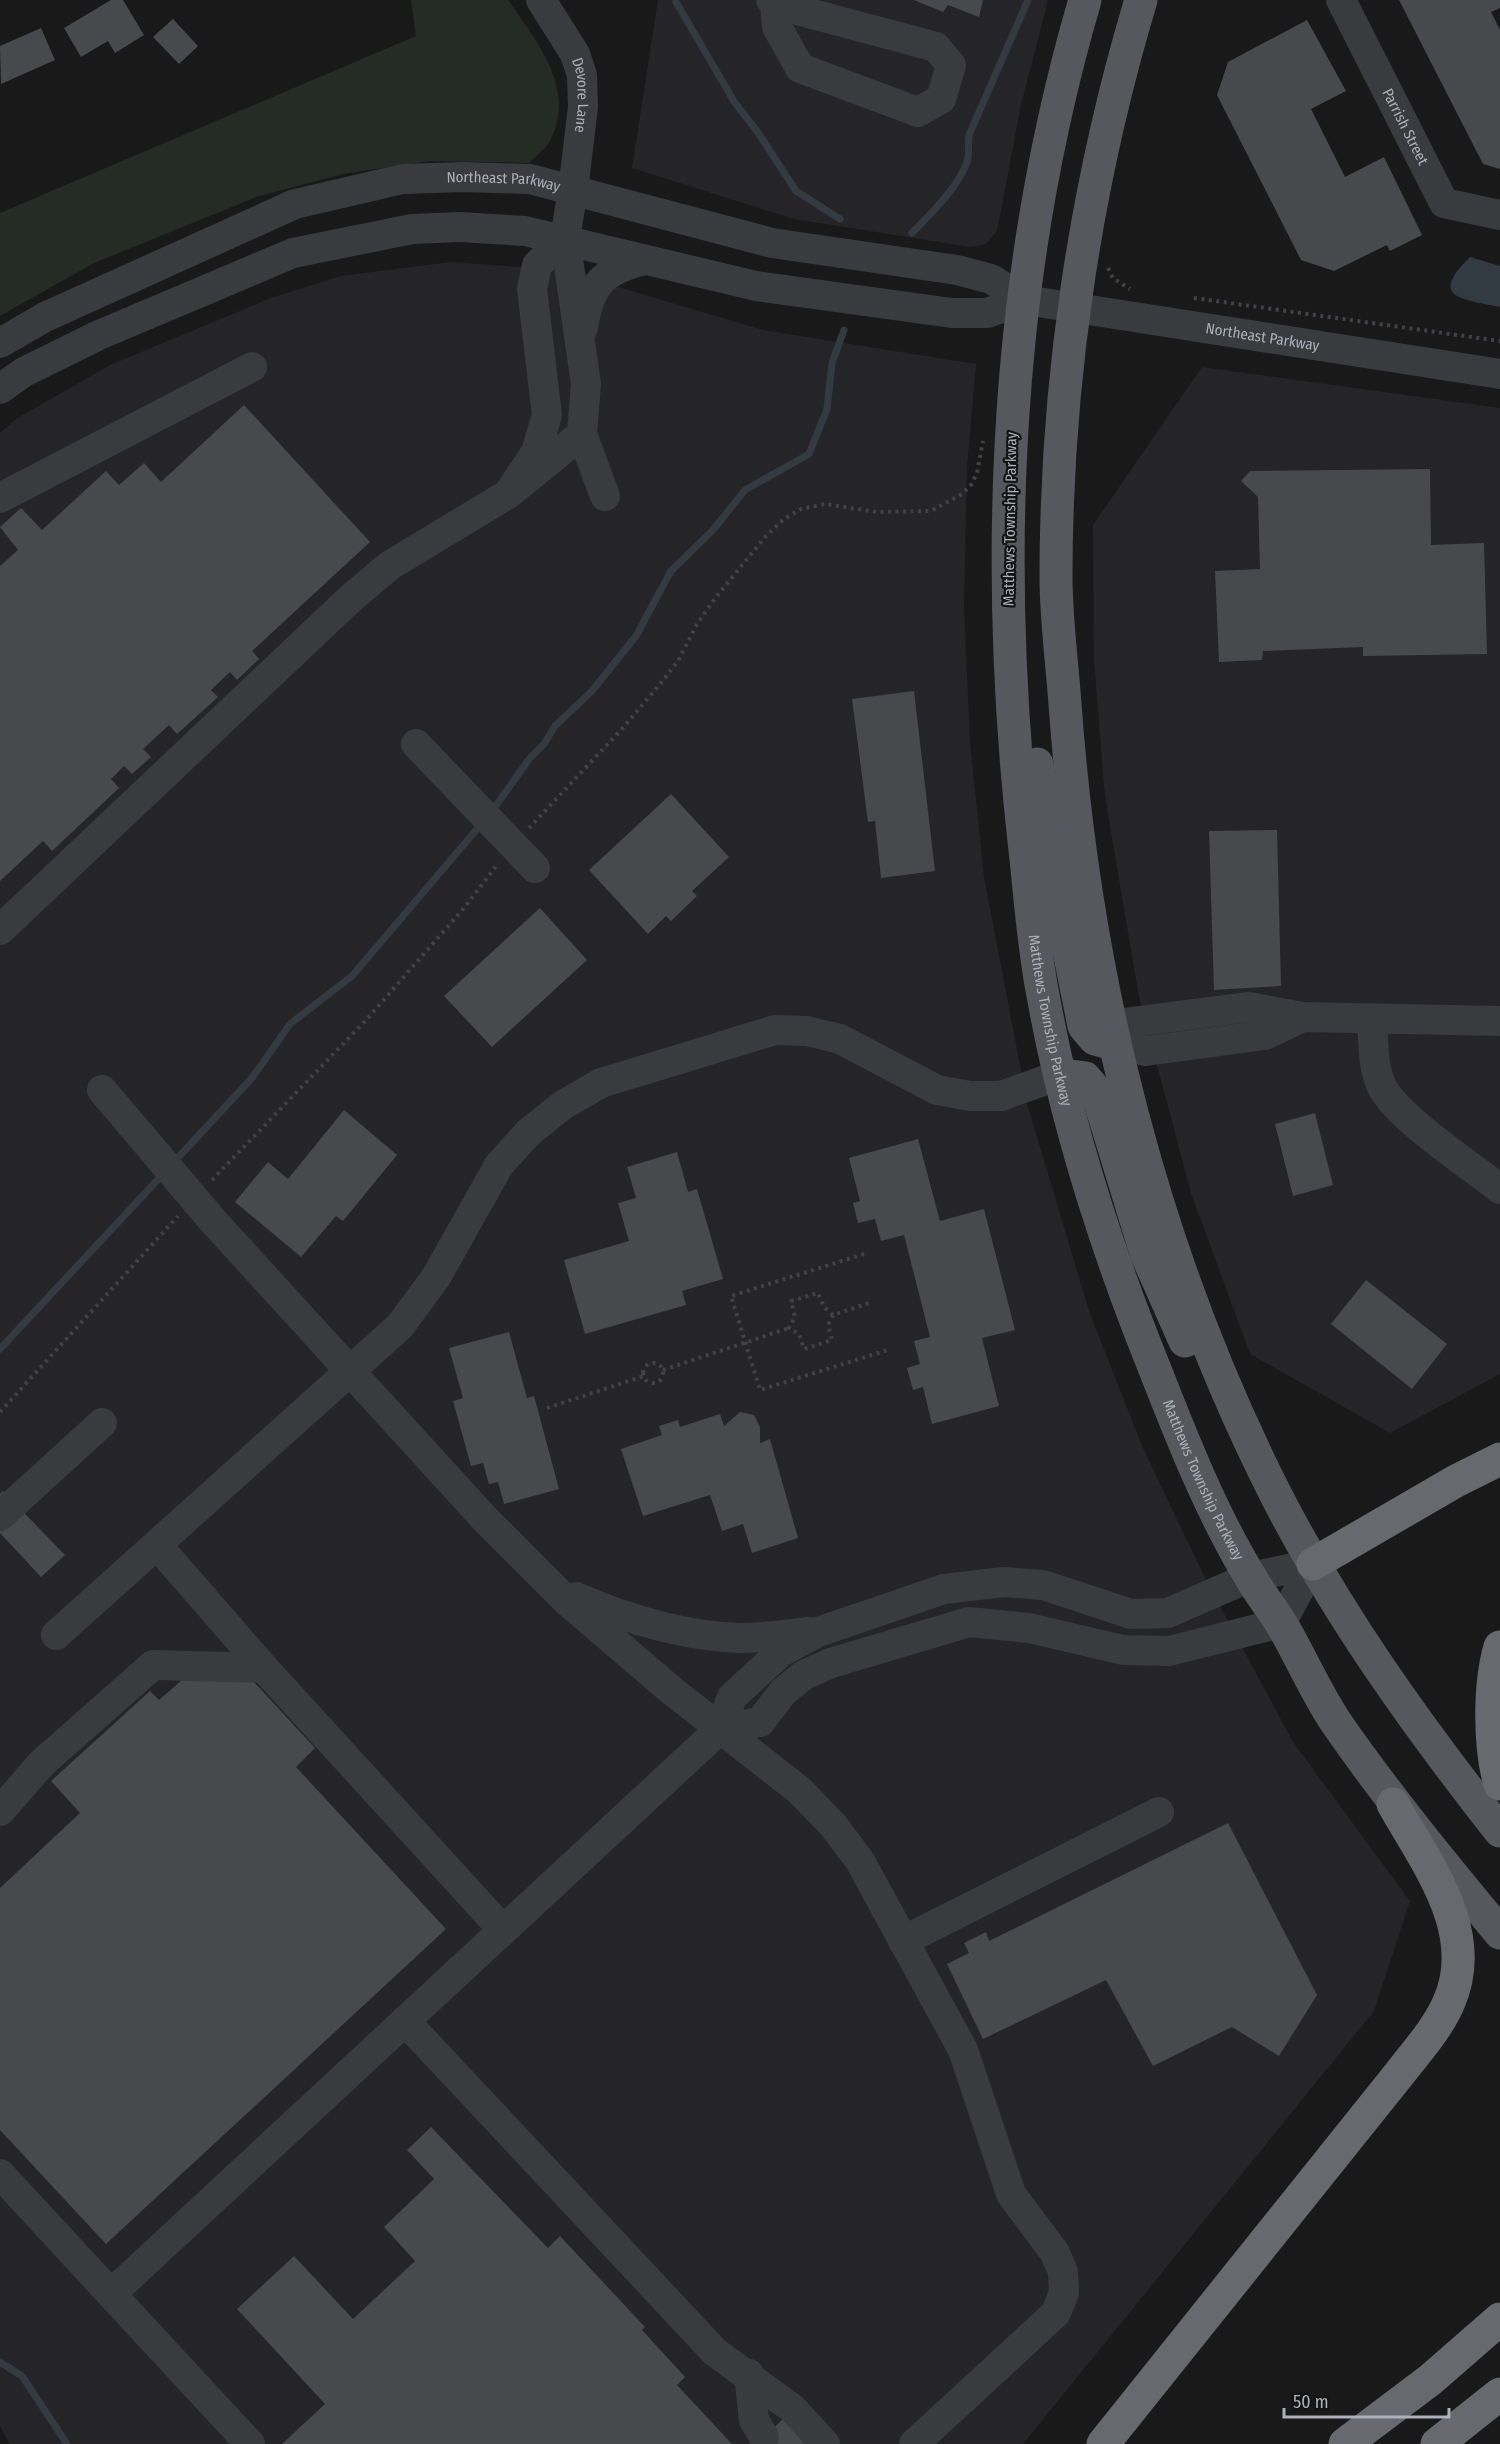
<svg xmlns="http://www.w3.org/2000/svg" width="1500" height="2444" viewBox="0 0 1500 2444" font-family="'Fira Sans Condensed',sans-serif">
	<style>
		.built { fill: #252527 }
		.green { fill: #252c26 }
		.water { fill: #333b42 }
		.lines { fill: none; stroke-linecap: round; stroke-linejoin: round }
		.stream { stroke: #333b42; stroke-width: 7 }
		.building { fill: #48494d }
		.path { stroke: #404246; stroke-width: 4; stroke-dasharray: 3 4.5; stroke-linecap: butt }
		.minor { stroke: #3a3b3f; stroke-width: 30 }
		.major { stroke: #56585e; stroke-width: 33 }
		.highway { stroke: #67696f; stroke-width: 33 }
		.minor-bridge { stroke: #3a3b3f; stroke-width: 30 }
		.labels { text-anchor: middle; stroke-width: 4.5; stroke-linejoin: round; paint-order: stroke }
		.street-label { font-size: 15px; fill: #acb0b9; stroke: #141415 }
	</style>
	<rect width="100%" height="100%" fill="#19191a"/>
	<!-- built -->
	<path class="built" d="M658 0H1048L1021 105 997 231 986 244 970 247 794 219 632 168Z
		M451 262 561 270 763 330 976 364 967 467 964 607 970 742 984 877 1028 1107 1090 1314 1143 1448 1205 1578 1293 1742 1410 1901 1374 2011 1023 2444H10L0 2426V433L16 419 110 365 271 298 341 276Z
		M1202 367 1500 408V1374L1390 1433 1250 1354 1191 1193 1139 997 1105 797 1094 661 1093 525Z"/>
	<!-- green -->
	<path class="green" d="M411 0H508C536 41 576 87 551 139 547 148 536 156 529 163L429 161 343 174 259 196 94 263 0 316V213L416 36Z"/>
	<!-- water -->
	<path class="water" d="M1470 257 1500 266V307C1462 299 1428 298 1470 257Z"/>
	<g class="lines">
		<!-- stream -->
		<path class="stream" d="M676 2 735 103 757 131 796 191 840 219
			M912 233C930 215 963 182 968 158 969 151 968 143 969 135L1028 0
			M492 811 530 758 544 744 555 726 592 691 636 636 671 571 713 530 745 490 809 454 827 409 832 363 844 330
			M173 1163 252 1078 290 1024 352 976 483 822
			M0 1349 163 1174
			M0 2362 22 2376 67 2444"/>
	</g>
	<!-- building -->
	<path class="building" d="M111 0H123L144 35 115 53 108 41 81 57 64 28Z
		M914 0H983L979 17 948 5 943 12Z
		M1399 0H1500V8L1491 12 1500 30V169L1483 164Z
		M173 19 198 46 179 64 153 37Z
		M1307 20 1346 91 1311 109 1345 177 1384 157 1422 235 1390 251 1387 245 1334 271 1301 260 1217 95 1228 62Z
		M41 28 55 60 1 84 0 46Z
		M244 405 370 542 252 651 259 659 237 680 230 672 211 690 218 697 177 734 169 725 143 749 151 757 132 774 124 766 111 779 119 788 52 851 43 841 0 881V566L18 550 0 527 21 508 42 530 106 471 119 485 144 463 161 482Z
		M1430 469 1431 545 1484 543 1487 654 1363 656V647L1263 651 1262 660 1219 662 1215 571 1260 569 1258 497 1241 481 1250 471Z
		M914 691 935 871 881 878 875 821 868 822 852 699Z
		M671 794 729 857 692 891 697 896 671 921 666 916 648 934 589 870Z
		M1277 830 1281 986 1214 990 1209 831Z
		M540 908 587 960 492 1047 444 996Z
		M344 1110 397 1155 343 1221 336 1216 301 1257 235 1202 268 1162 288 1179Z
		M1315 1113 1333 1185 1293 1196 1275 1124Z
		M918 1139 940 1221 984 1209 1015 1330 982 1338 999 1406 932 1424 923 1387 913 1390 907 1368 920 1364 914 1341 930 1337 904 1235 881 1241 875 1219 858 1223 853 1203 860 1201 849 1158Z
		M677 1152 688 1192 697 1189 723 1279 682 1291 686 1305 585 1334 564 1260 629 1241 618 1203 636 1198 627 1167Z
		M1366 1280 1447 1344 1412 1389 1331 1324Z
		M509 1332 527 1398 534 1396 559 1489 504 1504 498 1482 489 1484 483 1463 471 1466 453 1401 463 1398 449 1348Z
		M740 1412 754 1415 760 1427V1443L770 1439 798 1538 752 1553 743 1524 722 1531 710 1495 643 1516 621 1449 662 1435 659 1426 678 1420 680 1427 720 1414 724 1426Z
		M3 1491 65 1555 41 1577 0 1533V1494Z
		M182 1680 254 1682 315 1748 296 1767 446 1929 106 2244 0 2130V1888L80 1813 51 1781 150 1691 159 1700Z
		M1228 1823 1317 1995 1279 2056 1232 2027 1153 2066 1106 1980 983 2039 947 1964 969 1953 964 1943 986 1932 989 1941Z
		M431 2127 548 2248 560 2236 645 2327 642 2330 685 2377 677 2385 732 2444H282L325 2404 237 2309 294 2256 353 2319 415 2261 384 2227 434 2179 407 2150Z
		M784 2418 808 2444H757Z"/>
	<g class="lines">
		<!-- path -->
		<path class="path" d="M1108 268 1113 278 1130 289
			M1194 298 1500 341
			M529 828 621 730 661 683 678 661 697 624 716 597 765 537 784 519 801 509 825 504 877 512 931 511 962 494 971 485 977 473 983 441
			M212 1180 367 1019 464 908 497 865
			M864 1254 731 1296 760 1390 891 1349
			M833 1315 828 1325 832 1340 804 1349 799 1334 789 1328 795 1317 791 1301 818 1293 824 1307 833 1315 869 1303
			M643 1373a10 10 0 1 1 20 0a10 10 0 1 1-20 0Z
			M663 1370 789 1328
			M547 1408 644 1376
			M0 1412 178 1216"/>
		<!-- minor -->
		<g class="minor">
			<path id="s1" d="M541 0 575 54 582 75 583 107 573 190 565 238 586 384 582 434 508 494 536 452 547 415 532 289 537 265 565 238"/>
			<path d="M771 0 775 4 936 47 951 65 941 99 918 112 800 68 777 27 775 4"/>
			<path id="s2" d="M1341 0 1444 203 1500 215"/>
			<path d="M583 328C589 285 603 270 645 260"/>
			<path id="s3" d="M0 343 45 317 295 204 403 179 463 177 530 179 772 243 957 270 991 279 1025 300 1500 374"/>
			<path d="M0 389 24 372 99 335 293 253 412 229 459 227 525 231 756 286 952 313H987L1025 300"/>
			<path d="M582 434 605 496"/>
			<path d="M0 498 252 367"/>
			<path d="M0 930 350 599 389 566 508 494"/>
			<path d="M1372 1020C1374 1042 1372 1067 1382 1087 1398 1118 1470 1165 1500 1189"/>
			<path d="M1110 1025 1249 1007 1303 1017 1500 1021"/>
			<path d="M1114 1044 1146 1051 1265 1035 1303 1017"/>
			<path d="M214 1222 485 1519 567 1601 671 1690 799 1790 833 1825 860 1861 963 2050 1011 2194 1055 2253 1063 2272 1064 2293 1056 2313 914 2444"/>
			<path d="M0 1516 102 1423"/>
			<path d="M157 1545 264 1668"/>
			<path d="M1313 1564 1281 1623 1169 1651 1123 1650 1029 1628 969 1622 831 1663 804 1675 783 1692 760 1722 720 1729 732 1697 781 1652 818 1632 944 1589 1004 1582 1043 1585 1131 1614 1168 1613 1250 1577Z"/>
			<path d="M576 1597C629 1620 682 1636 740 1638 763 1638 787 1634 809 1632"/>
			<path d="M56 1635 400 1326 436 1277 499 1165 529 1132 563 1105 601 1083 775 1030 807 1031 840 1039 937 1090 970 1096H1001L1060 1075"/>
			<path d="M0 1811 42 1763 153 1665 264 1668 503 1930"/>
			<path d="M903 1941 1159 1812"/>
			<path d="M405 2021 715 2352 793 2409 825 2444"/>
			<path d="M0 2174 111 2294 720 1729"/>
			<path d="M111 2294 250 2444"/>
			<path d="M749 2374 754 2420 764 2437"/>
		</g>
		<!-- major -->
		<g class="major">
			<path id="s4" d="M1085 0C1005 272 993 560 1024 841 1030 892 1033 945 1043 995 1066 1124 1107 1251 1156 1372 1183 1441 1212 1514 1251 1578 1261 1596 1275 1612 1285 1630 1302 1660 1316 1692 1335 1721 1386 1795 1443 1864 1500 1933"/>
			<path d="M1141 0C1085 186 1056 383 1056 577 1056 619 1062 662 1065 704 1085 979 1152 1252 1278 1499 1339 1617 1418 1727 1500 1831"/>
			<path d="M1037 764 1049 851 1084 1026 1095 1039 1114 1044"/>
			<path d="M1060 1075 1085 1078 1097 1092 1146 1253 1185 1341"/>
		</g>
		<!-- highway -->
		<path class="highway" d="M1313 1564 1456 1481 1500 1459
			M1500 1647C1489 1684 1489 1747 1500 1784
			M1103 2444 1400 2073C1417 2051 1438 2028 1449 2002 1480 1931 1426 1863 1393 1804
			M1345 2444 1430 2380 1500 2319
			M1437 2444 1500 2394"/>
		<!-- minor-bridge -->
		<path class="minor-bridge" d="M416 744 535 868
			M102 1090 214 1222"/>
	</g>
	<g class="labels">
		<!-- street labels -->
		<g class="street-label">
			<text dy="5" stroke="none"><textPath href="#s1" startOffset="106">Devore Lane</textPath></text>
			<text dy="5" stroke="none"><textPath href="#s2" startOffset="142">Parrish Street</textPath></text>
			<text dy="5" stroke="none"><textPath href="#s3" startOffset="538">Northeast Parkway</textPath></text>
			<text dy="5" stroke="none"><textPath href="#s3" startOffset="1317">Northeast Parkway</textPath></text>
			<text transform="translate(1010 519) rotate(-89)" y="5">Matthews Township Parkway</text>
			<text dy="5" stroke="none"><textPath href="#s4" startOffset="1030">Matthews Township Parkway</textPath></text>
			<text dy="5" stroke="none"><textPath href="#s4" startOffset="1516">Matthews Township Parkway</textPath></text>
		</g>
	</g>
	<!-- scale -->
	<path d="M1284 2408v9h165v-9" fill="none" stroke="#acb0b9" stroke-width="3"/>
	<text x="1293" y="2408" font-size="18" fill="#acb0b9" stroke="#141415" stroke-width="4.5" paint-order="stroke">50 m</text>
</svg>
